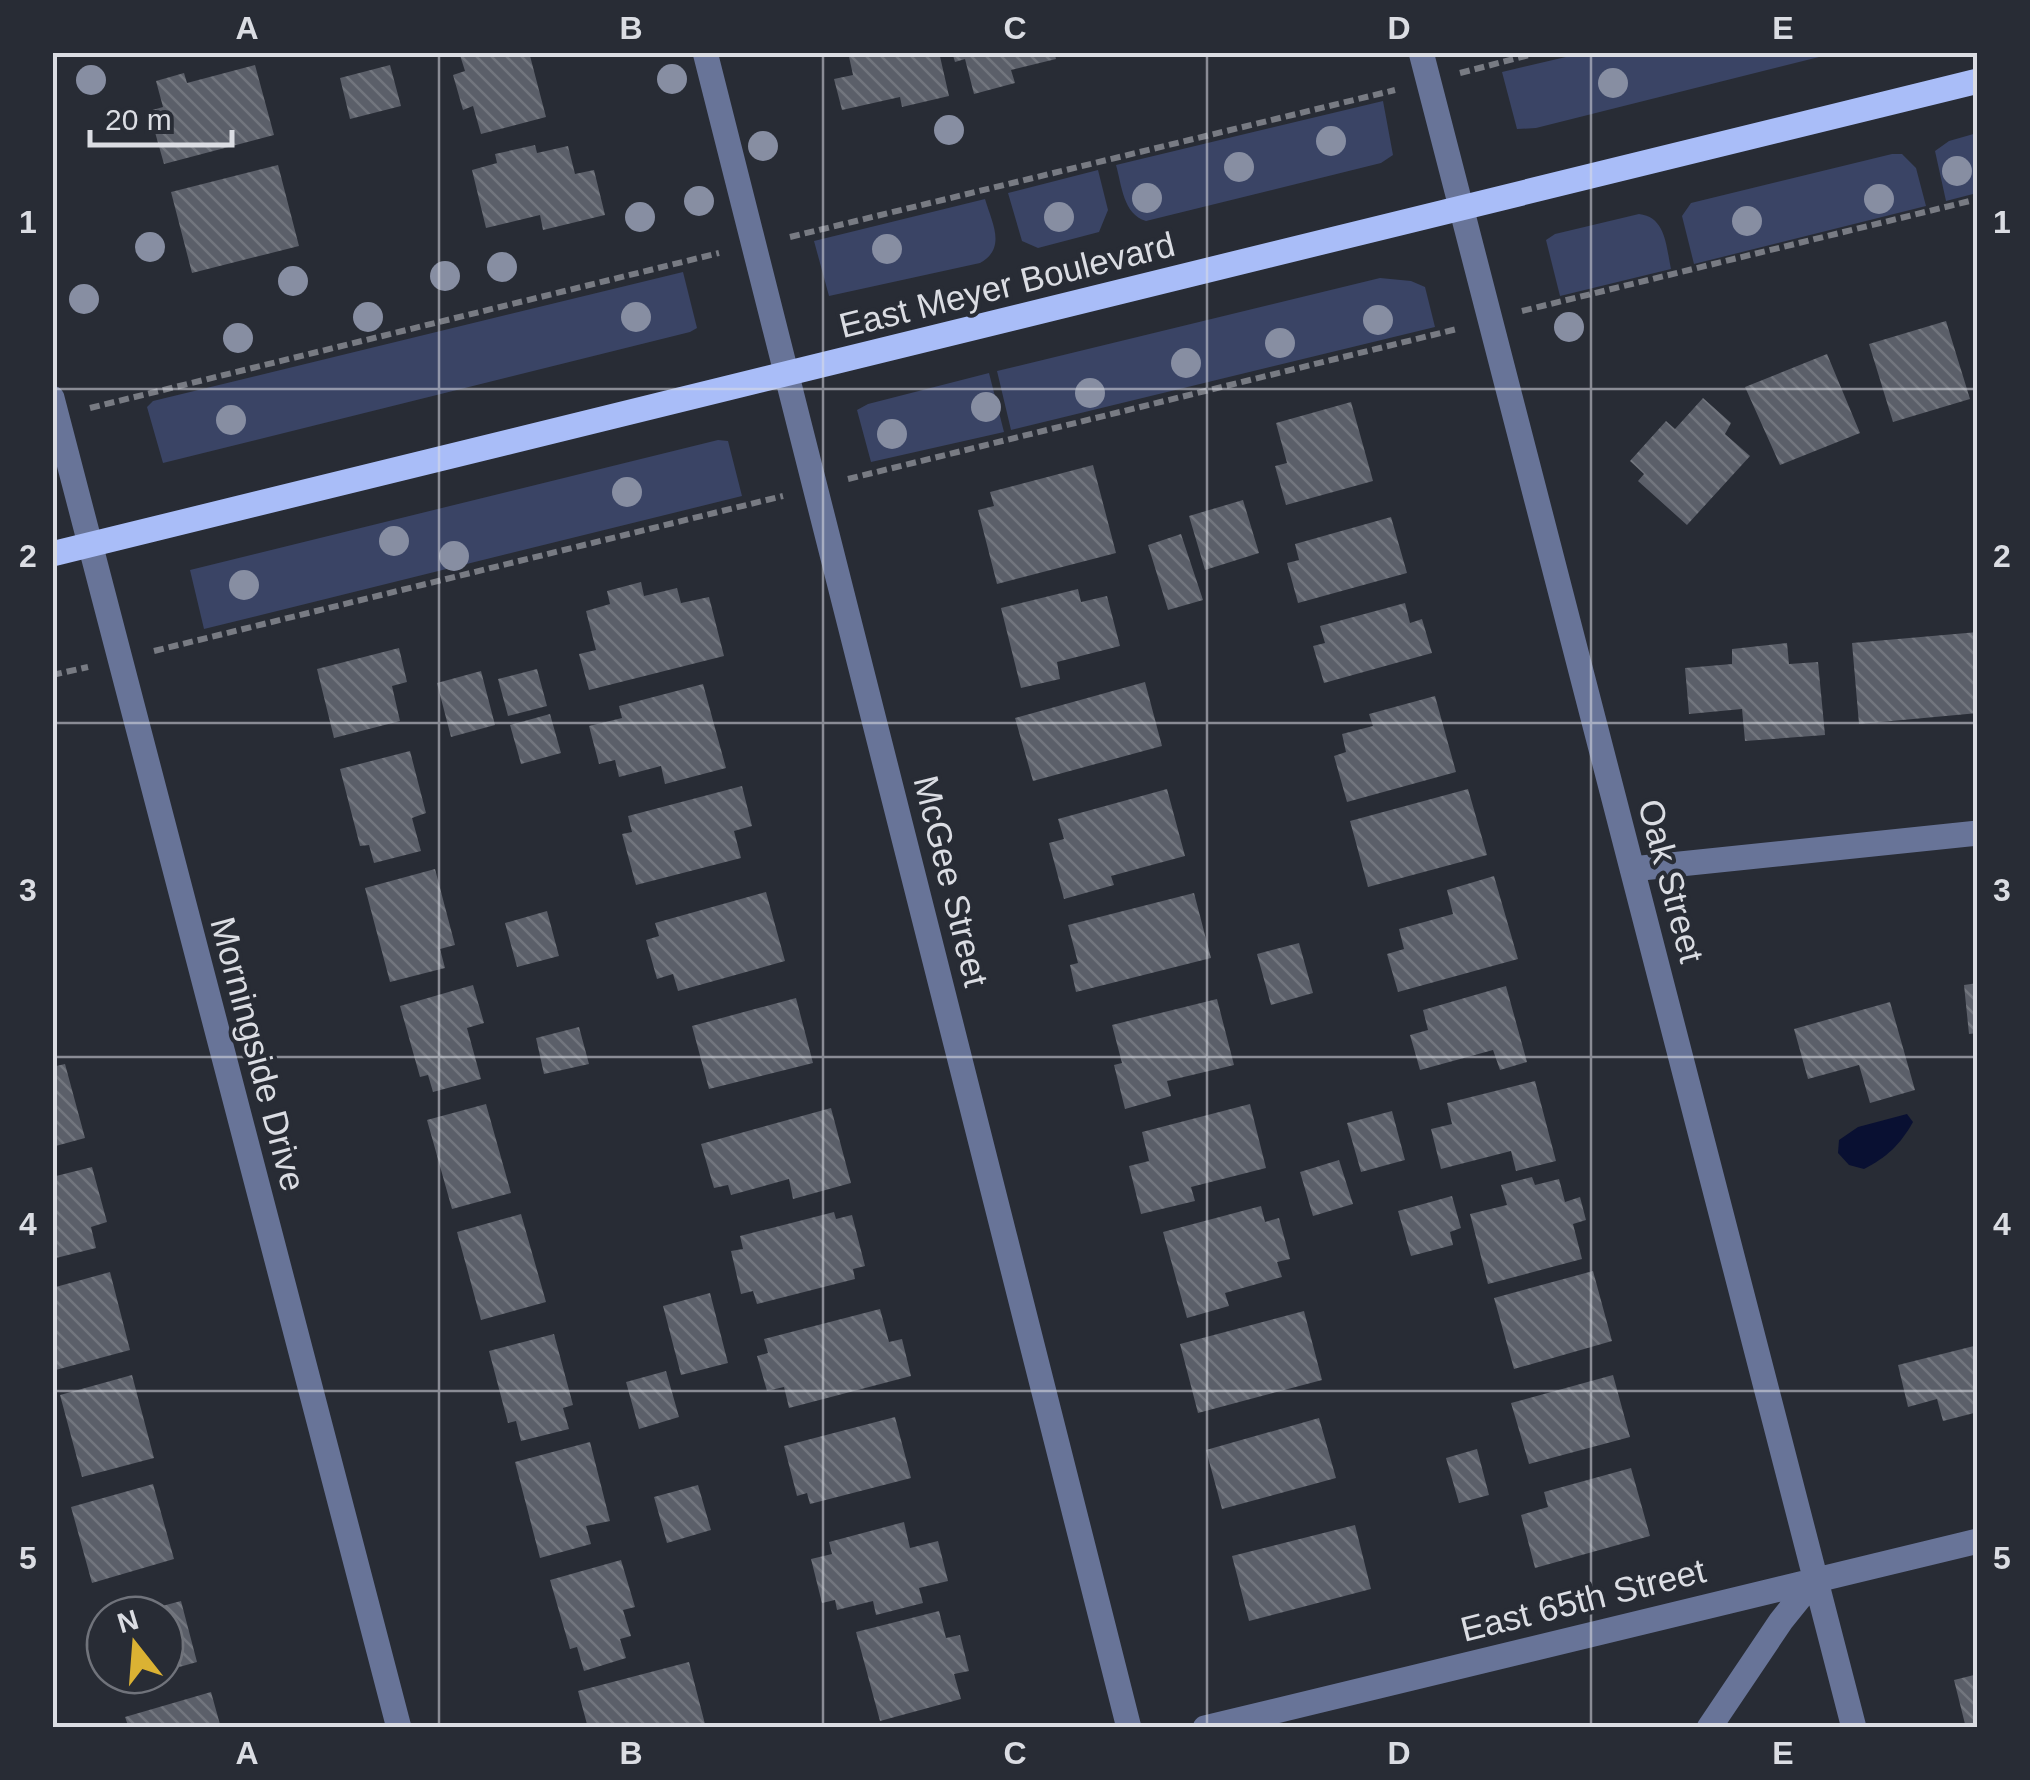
<svg xmlns="http://www.w3.org/2000/svg" width="2030" height="1780" viewBox="0 0 2030 1780" font-family="Arial,sans-serif">
	<style>
		.green { fill: #3a4465 }
		.water { fill: #091032 }
		.building { fill: url(#building-back-hatch) }
		.lines { fill: none; stroke-linecap: round; stroke-linejoin: round }
		.path { stroke: #787b83; stroke-width: 6; stroke-dasharray: 10 5; stroke-linecap: butt }
		.minor { stroke: #687498; stroke-width: 25 }
		.major { stroke: #a9bdf8; stroke-width: 25 }
		.tree { fill: #878ea2 }
		.grid { fill: none; stroke: #dbdde3; stroke-width: 2.5; stroke-opacity: 0.55 }
		.labels { text-anchor: middle; stroke-width: 8; stroke-linejoin: round; paint-order: stroke }
		.street-label { font-size: 35px; fill: #dbdde3; stroke: #282c35 }
		.neatline { fill: none; stroke: #dbdde3; stroke-width: 4 }
		.grid-label { font-size: 32px; text-anchor: middle; font-weight: bold; fill: #dbdde3 }
	</style>
	<defs>
		<pattern id="building-back-hatch" width="6" height="6" patternUnits="userSpaceOnUse" patternTransform="scale(2.5)"><rect width="6" height="6" fill="#5b5f69"/><path d="M-1 5l2 2M0 0l6 6M5-1l2 2" fill="none" stroke="#72767e"/></pattern>
	</defs>
	<rect width="100%" height="100%" fill="#282c35"/>
	<!-- green -->
	<path class="green" d="M1583 53V52L1835 53 1536 128 1517 129 1502 72Z
		M1383 101 1393 155 1381 163 1146 221C1123 214 1122 186 1116 165Z
		M1977 133V193L1946 201 1935 151 1949 141Z
		M1892 154H1902L1916 168 1926 206 1694 264 1682 216 1691 203Z
		M1098 170 1108 210 1099 232 1038 248 1022 241 1008 193Z
		M985 199C992 223 1007 248 980 263L829 296 814 241Z
		M1639 214C1666 217 1666 246 1671 269L1560 296 1546 240 1555 234Z
		M683 272 697 328 690 332 163 463 147 407 153 401Z
		M1380 278 1411 281 1425 287 1435 327 1011 430 997 371Z
		M989 373 1004 432 871 462 857 410 868 404Z
		M718 440 728 441 742 496 204 629 190 570Z"/>
	<!-- water -->
	<path class="water" d="M1907 1114 1913 1122C1900 1145 1887 1157 1864 1169L1849 1165 1838 1153 1839 1140 1858 1127Z"/>
	<!-- building -->
	<path class="building" d="M459 52H529L546 117 481 134 473 106 463 110 453 75 465 71Z
		M848 52H939L949 96 902 107 900 97 842 110 834 79 853 75Z
		M952 52H1054L1056 59 1011 70 1015 83 974 94 965 59 955 62Z
		M255 65 274 135 164 164 149 111 163 107 156 81 184 73 187 83Z
		M390 65 401 106 350 119 340 78Z
		M535 145 537 153 568 146 575 174 594 170 605 215 543 230 540 215 486 228 472 170 497 163 495 154Z
		M278 165 299 246 192 273 171 192Z
		M1946 321 1970 399 1893 422 1869 344Z
		M1827 354 1860 433 1780 465 1745 387Z
		M1703 398 1731 423 1725 434 1750 456 1687 525 1638 481 1644 474 1630 461 1666 421 1675 429Z
		M1351 402 1373 481 1286 505 1275 466 1287 463 1276 423Z
		M1093 465 1116 553 997 584 978 510 994 506 990 492Z
		M1243 500 1259 553 1205 570 1189 516Z
		M1391 517 1407 573 1298 603 1287 563 1299 560 1295 544Z
		M1181 534 1203 600 1168 610 1148 545Z
		M641 582 644 596 677 588 681 603 709 597 724 656 589 690 579 654 596 650 586 611 610 604 607 591Z
		M1078 589 1081 602 1107 596 1120 646 1057 662 1060 679 1021 688 1001 608Z
		M1405 603 1410 623 1422 619 1432 653 1324 683 1313 646 1325 643 1320 626Z
		M1978 632V713L1859 724 1852 643Z
		M1787 643 1789 664 1818 662 1825 735 1745 741 1742 709 1689 714 1685 668 1732 664V649Z
		M399 648 407 682 392 686 400 721 334 738 317 669Z
		M537 669 547 706 508 716 498 679Z
		M481 671 495 725 451 737 437 683Z
		M1145 682 1162 746 1033 781 1015 718Z
		M703 684 726 768 665 784 661 766 619 777 615 760 599 764 589 726 622 718 619 706Z
		M1435 696 1456 772 1347 802 1334 756 1346 752 1342 734 1373 726 1369 714Z
		M550 714 561 753 521 764 510 725Z
		M410 751 426 813 412 818 421 851 374 863 369 845 360 846 340 769Z
		M742 786 752 826 734 831 741 858 636 885 622 834 632 832 628 816Z
		M1167 789 1185 856 1111 876 1114 885 1064 899 1049 843 1064 839 1058 819Z
		M1468 789 1487 855 1368 887 1350 821Z
		M435 869 455 945 440 949 445 968 390 982 365 888Z
		M1494 876 1518 959 1398 992 1387 954 1404 949 1399 929 1453 914 1447 890Z
		M766 892 785 961 678 991 673 974 657 979 646 940 659 936 655 923Z
		M1194 893 1211 958 1076 992 1070 965 1078 963 1068 925Z
		M547 911 559 956 517 967 505 923Z
		M1299 943 1313 993 1271 1005 1257 954Z
		M1978 983V1033L1969 1034 1964 985Z
		M473 985 484 1023 467 1028 481 1079 433 1092 428 1075 420 1077 400 1006Z
		M1506 986 1527 1062 1500 1070 1493 1050 1420 1070 1410 1035 1428 1030 1423 1010Z
		M796 998 813 1063 709 1089 692 1026Z
		M1217 999 1234 1065 1167 1081 1171 1096 1125 1109 1114 1065 1122 1063 1112 1025Z
		M1890 1002 1915 1090 1870 1103 1859 1065 1808 1079 1794 1029Z
		M579 1027 589 1064 544 1074 536 1038Z
		M65 1064 85 1138 52 1147V1067Z
		M1535 1081 1556 1161 1516 1171 1511 1151 1441 1169 1431 1129 1452 1124 1447 1103Z
		M486 1104 511 1193 452 1209 427 1120Z
		M1250 1104 1266 1168 1191 1187 1195 1201 1141 1214 1129 1166 1149 1161 1142 1132Z
		M831 1108 851 1183 793 1199 789 1179 731 1195 728 1185 714 1188 701 1144Z
		M1392 1111 1405 1160 1361 1172 1347 1123Z
		M1339 1160 1353 1204 1313 1216 1300 1172Z
		M92 1167 107 1222 91 1227 96 1248 52 1259V1177Z
		M1532 1177 1535 1185 1559 1179 1565 1202 1580 1197 1586 1220 1573 1224 1582 1259 1488 1284 1470 1214 1507 1205 1501 1185Z
		M1452 1196 1461 1228 1450 1232 1453 1245 1411 1256 1398 1211Z
		M1261 1206 1265 1222 1279 1218 1290 1259 1277 1262 1282 1277 1225 1293 1229 1306 1187 1318 1163 1232Z
		M834 1212 836 1219 852 1215 865 1266 853 1269 855 1279 757 1304 753 1291 741 1294 731 1251 743 1249 740 1236Z
		M521 1214 546 1302 481 1320 457 1232Z
		M1593 1271 1612 1341 1514 1369 1494 1298Z
		M110 1272 130 1350 52 1371V1288Z
		M710 1293 728 1363 681 1375 663 1306Z
		M880 1309 889 1342 902 1339 911 1376 789 1408 784 1387 767 1391 757 1356 768 1353 764 1339Z
		M1304 1311 1322 1380 1198 1413 1180 1344Z
		M554 1334 573 1405 563 1408 569 1429 521 1441 516 1421 508 1423 489 1351Z
		M1978 1345V1412L1943 1421 1937 1399 1908 1407 1898 1365Z
		M666 1371 679 1417 639 1429 626 1382Z
		M132 1375 154 1458 82 1477 60 1395Z
		M1613 1375 1630 1437 1529 1464 1511 1403Z
		M895 1417 911 1478 810 1504 807 1493 797 1496 784 1446Z
		M1319 1418 1336 1478 1222 1509 1206 1450Z
		M590 1442 610 1521 586 1526 591 1544 540 1558 515 1462Z
		M1477 1449 1489 1495 1459 1503 1446 1458Z
		M1631 1468 1650 1536 1535 1568 1521 1515 1548 1507 1544 1492Z
		M153 1484 174 1559 92 1583 71 1507Z
		M698 1485 711 1530 667 1543 654 1497Z
		M904 1522 910 1548 938 1541 948 1581 919 1588 923 1603 876 1615 873 1601 837 1610 835 1600 822 1603 811 1559 832 1554 829 1542Z
		M1355 1525 1371 1589 1249 1621 1232 1556Z
		M621 1560 635 1607 623 1610 631 1636 620 1639 626 1658 584 1671 577 1647 570 1649 550 1580Z
		M181 1601 197 1662 165 1671V1615L132 1614Z
		M939 1611 946 1638 960 1635 969 1671 954 1674 961 1699 880 1721 856 1632Z
		M689 1662 706 1728H588L578 1691Z
		M1978 1674V1728H1966L1954 1680Z
		M211 1692 221 1728H129L125 1717Z"/>
	<g class="lines">
		<!-- path -->
		<path class="path" d="M1460 73 1541 52
			M790 237 1395 90
			M1522 311 1978 199
			M90 408 719 253
			M848 479 1457 329
			M154 651 783 496
			M52 675 88 667"/>
		<!-- minor -->
		<path class="minor" d="M705 52 1129 1728
			M1421 52 1854 1728
			M52 398 399 1728
			M1632 869 1978 833
			M1205 1728 1978 1541
			M1709 1728 1781 1621 1814 1580"/>
		<!-- major -->
		<path class="major" d="M52 554 1978 81"/>
	</g>
	<!-- trees -->
	<g class="tree">
		<circle cx="672" cy="79" r="15"/>
		<circle cx="91" cy="80" r="15"/>
		<circle cx="1613" cy="83" r="15"/>
		<circle cx="949" cy="130" r="15"/>
		<circle cx="1331" cy="141" r="15"/>
		<circle cx="763" cy="146" r="15"/>
		<circle cx="1239" cy="167" r="15"/>
		<circle cx="1957" cy="171" r="15"/>
		<circle cx="1147" cy="198" r="15"/>
		<circle cx="1879" cy="199" r="15"/>
		<circle cx="699" cy="201" r="15"/>
		<circle cx="640" cy="217" r="15"/>
		<circle cx="1059" cy="217" r="15"/>
		<circle cx="1747" cy="221" r="15"/>
		<circle cx="150" cy="247" r="15"/>
		<circle cx="887" cy="249" r="15"/>
		<circle cx="502" cy="267" r="15"/>
		<circle cx="445" cy="276" r="15"/>
		<circle cx="293" cy="281" r="15"/>
		<circle cx="84" cy="299" r="15"/>
		<circle cx="368" cy="317" r="15"/>
		<circle cx="636" cy="317" r="15"/>
		<circle cx="1378" cy="320" r="15"/>
		<circle cx="1569" cy="327" r="15"/>
		<circle cx="238" cy="338" r="15"/>
		<circle cx="1280" cy="343" r="15"/>
		<circle cx="1186" cy="363" r="15"/>
		<circle cx="1090" cy="393" r="15"/>
		<circle cx="986" cy="407" r="15"/>
		<circle cx="231" cy="420" r="15"/>
		<circle cx="892" cy="434" r="15"/>
		<circle cx="627" cy="492" r="15"/>
		<circle cx="394" cy="541" r="15"/>
		<circle cx="454" cy="556" r="15"/>
		<circle cx="244" cy="585" r="15"/>
	</g>
	<!-- grid -->
	<path class="grid" d="M439 52V1728M823 52V1728M1207 52V1728M1591 52V1728M52 389H1978M52 723H1978M52 1057H1978M52 1391H1978"/>
	<g class="labels">
		<!-- street labels -->
		<g class="street-label">
			<text transform="translate(1007 285) rotate(-14)" y="12">East Meyer Boulevard</text>
			<text transform="translate(951 881) rotate(76)" y="12">McGee Street</text>
			<text transform="translate(1671 881) rotate(75)" y="12">Oak Street</text>
			<text transform="translate(258 1054) rotate(75)" y="12">Morningside Drive</text>
			<text transform="translate(1583 1600) rotate(-14)" y="12">East 65th Street</text>
		</g>
	</g>
	<!-- border -->
	<rect width="2030" height="1780" fill="none" stroke="#282c35" stroke-width="110"/>
	<!-- north arrow -->
	<g transform="translate(135 1645) rotate(343)"><circle r="48" fill="#282c35" stroke="#70737b" stroke-width="2.5"/>
	<path d="M0-8L18 38L0 25L-18 38Z" fill="#dbb233"/>
	<text y="-15" font-size="28" font-weight="bold" text-anchor="middle" fill="#dbdde3">N</text>
	</g>
	<!-- scale -->
	<path d="M90 130v15h142v-15" fill="none" stroke="#dbdde3" stroke-width="5"/>
	<text x="105" y="130" font-size="30" fill="#dbdde3" stroke="#282c35" stroke-width="8" paint-order="stroke">20 m</text>
	<rect x="55" y="55" width="1920" height="1670" class="neatline"/>
	<g class="grid-label">
		<text x="247" y="39">A</text>
		<text x="631" y="39">B</text>
		<text x="1015" y="39">C</text>
		<text x="1399" y="39">D</text>
		<text x="1783" y="39">E</text>
		<text x="28" y="233">1</text>
		<text x="2002" y="233">1</text>
		<text x="28" y="567">2</text>
		<text x="2002" y="567">2</text>
		<text x="28" y="901">3</text>
		<text x="2002" y="901">3</text>
		<text x="28" y="1235">4</text>
		<text x="2002" y="1235">4</text>
		<text x="28" y="1569">5</text>
		<text x="2002" y="1569">5</text>
		<text x="247" y="1764">A</text>
		<text x="631" y="1764">B</text>
		<text x="1015" y="1764">C</text>
		<text x="1399" y="1764">D</text>
		<text x="1783" y="1764">E</text>
	</g>
</svg>
